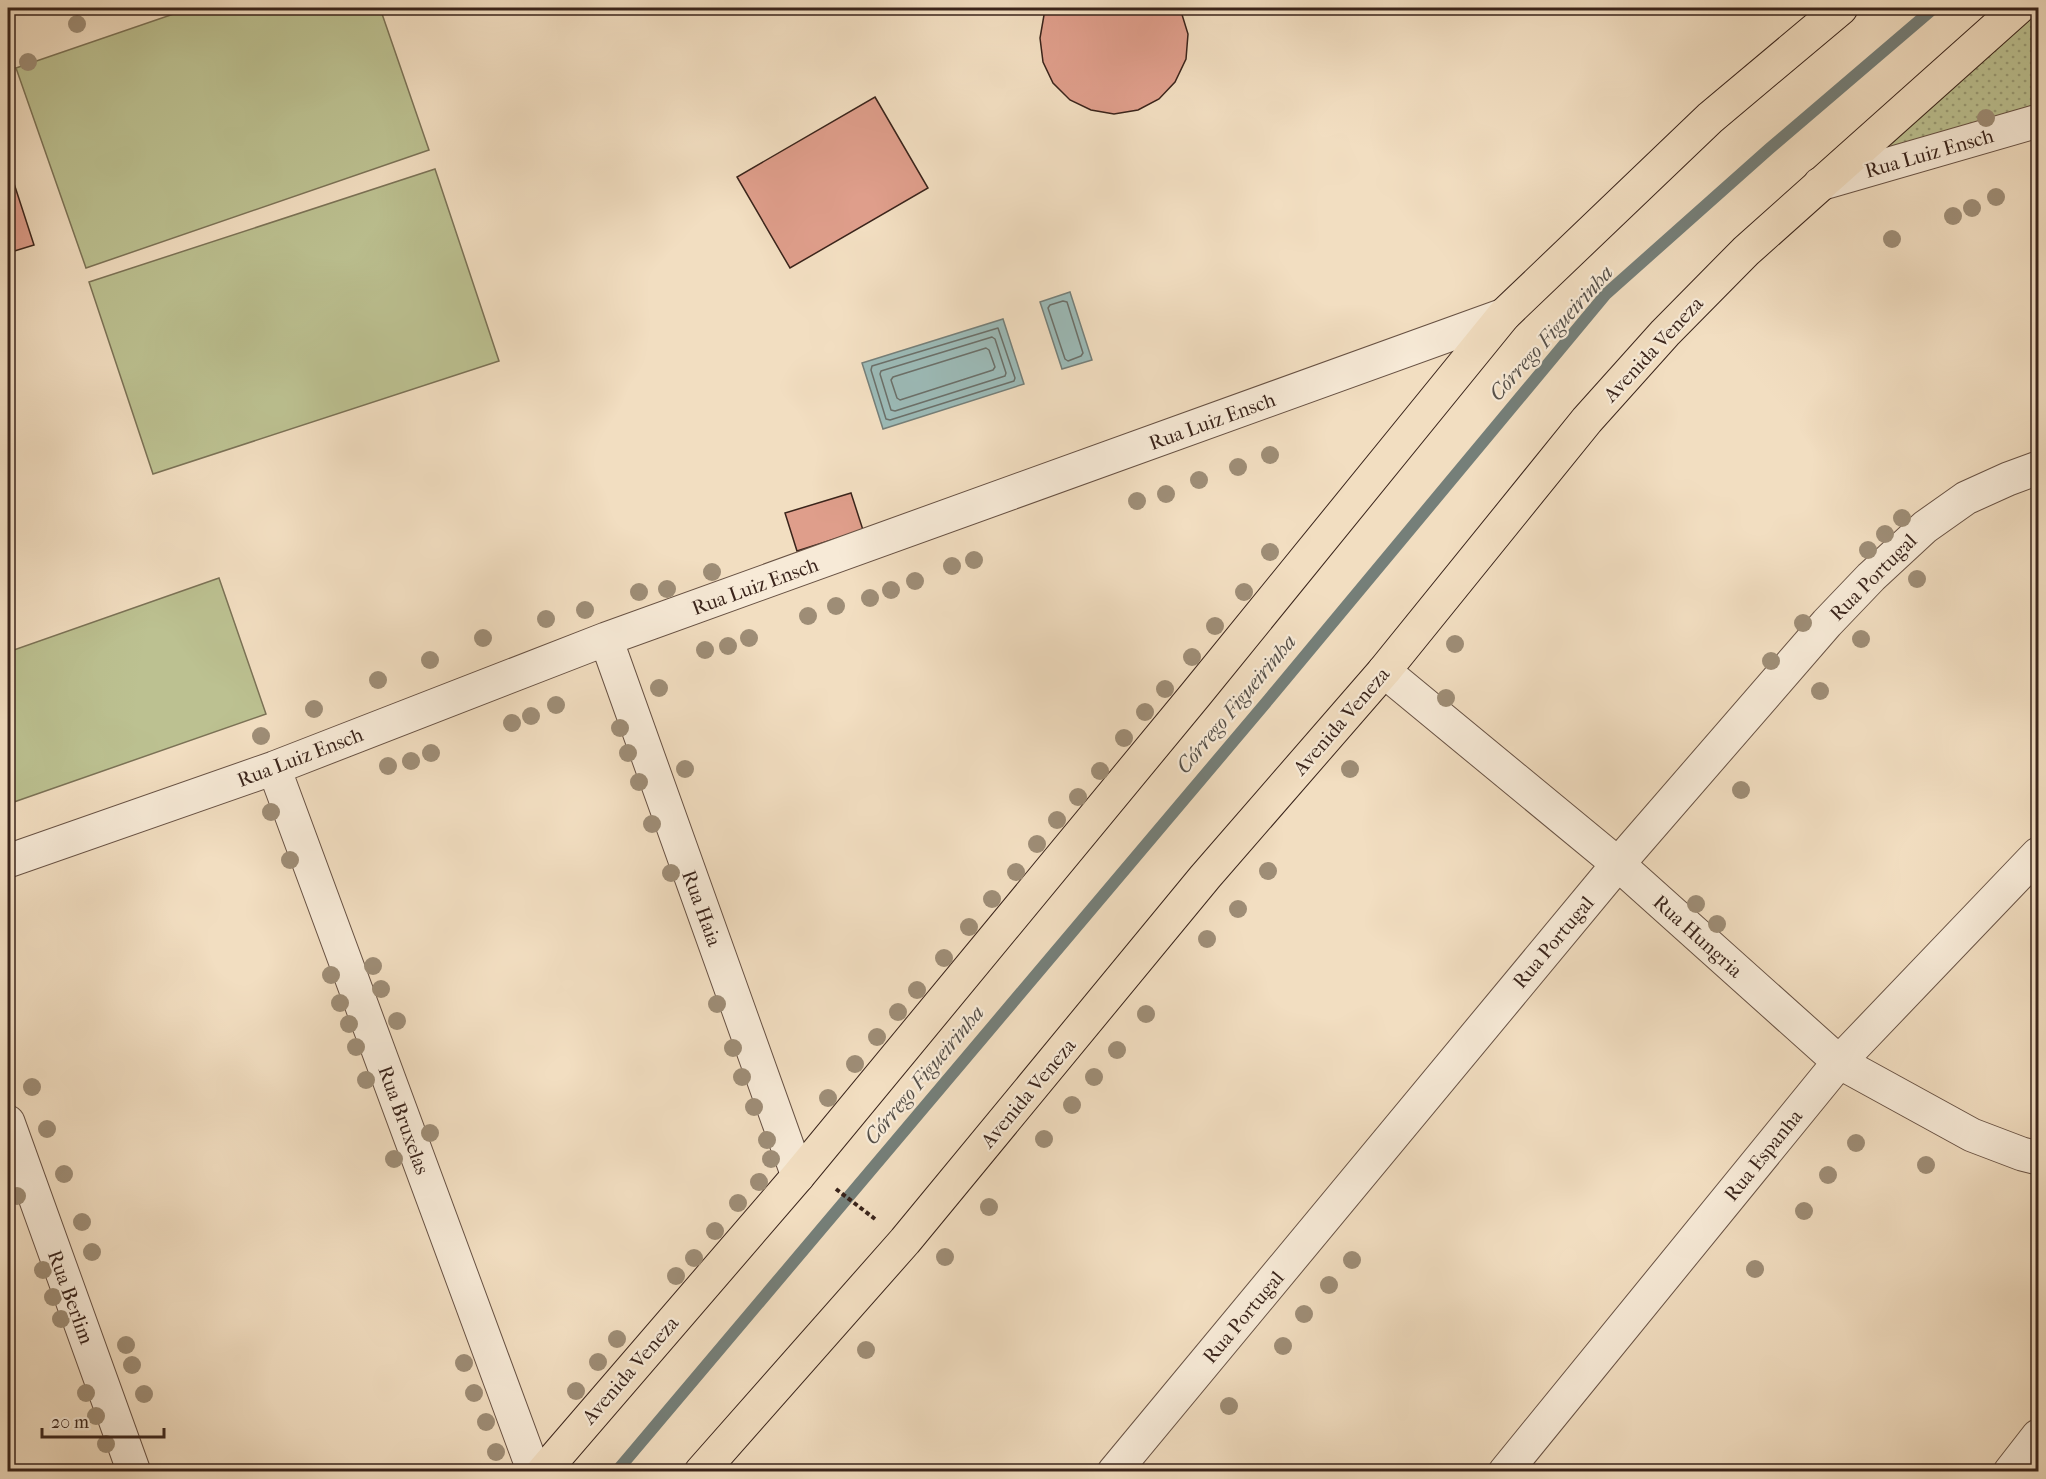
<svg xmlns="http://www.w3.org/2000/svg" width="2046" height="1479" viewBox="0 0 2046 1479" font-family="'IM FELL French Canon',serif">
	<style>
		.grass { fill: #bcc191; stroke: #7b7256; stroke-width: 1.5 }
		.park { fill: url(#park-dots); stroke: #7b7256; stroke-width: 1.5 }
		.water { fill: #9cbbb8; stroke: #757f79; stroke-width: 1.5 }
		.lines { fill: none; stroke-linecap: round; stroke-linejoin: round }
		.shore { stroke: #6b706a; stroke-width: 1.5 }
		.stream { stroke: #757f79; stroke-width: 12 }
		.building { fill: #df9e8b; stroke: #3a241b; stroke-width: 1.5 }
		.minor-casing { stroke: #685244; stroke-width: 35 }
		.major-casing { stroke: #3a241b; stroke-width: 35 }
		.path { stroke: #3a241b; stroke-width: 4; stroke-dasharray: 4.5 3; stroke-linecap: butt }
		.minor { stroke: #f7ead7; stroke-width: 33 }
		.major { stroke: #f2dec1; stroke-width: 33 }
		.tree { fill: #9e8d76 }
		.labels { text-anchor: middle; stroke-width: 4.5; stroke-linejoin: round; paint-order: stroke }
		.street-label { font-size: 20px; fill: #3a241b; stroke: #f7ead7 }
		.water-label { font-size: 21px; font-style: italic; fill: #57514a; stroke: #f7ead7 }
	</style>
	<defs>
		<pattern id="park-dots" width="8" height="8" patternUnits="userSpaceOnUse" patternTransform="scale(1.5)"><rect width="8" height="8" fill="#bcc191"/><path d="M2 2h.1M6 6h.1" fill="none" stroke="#9a9d76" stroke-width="1.8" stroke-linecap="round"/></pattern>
	</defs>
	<rect width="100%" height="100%" fill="#f2dec1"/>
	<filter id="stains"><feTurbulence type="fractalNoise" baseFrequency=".00333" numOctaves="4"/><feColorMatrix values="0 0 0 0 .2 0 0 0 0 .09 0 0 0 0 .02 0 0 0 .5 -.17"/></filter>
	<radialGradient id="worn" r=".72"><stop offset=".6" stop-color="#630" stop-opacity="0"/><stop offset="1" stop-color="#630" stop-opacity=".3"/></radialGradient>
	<!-- grass -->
	<path class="grass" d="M191 8H380L429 150 86 268 16 68Z
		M435 169 499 361 153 474 89 282Z
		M219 578 266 714 14 802 8 784V652Z"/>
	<!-- park -->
	<path class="park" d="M2038 12V104L1881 151Z"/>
	<!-- water -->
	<path class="water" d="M1070 292 1092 360 1062 369 1040 302Z
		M1003 319 1024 384 883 429 862 363Z"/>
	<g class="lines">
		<!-- shore -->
		<path class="shore" d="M1063 301 1067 302 1083 353 1081 356 1068 361 1065 359 1048 308 1050 305Z
			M998 328 1015 378 1014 381 890 420 886 419 871 370 872 366Z
			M992 337 995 339 1006 373 1005 376 895 411 891 410 880 374 881 371Z
			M986 348 989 350 995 367 993 370 900 400 897 398 891 380 893 377Z"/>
		<!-- stream -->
		<path class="stream" d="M616 1472 1269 699 1606 294 1769 149 1934 8"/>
	</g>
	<!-- building -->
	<path class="building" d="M1048 8H1180L1188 34 1186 59 1175 82 1159 99 1138 110 1114 114 1091 110 1070 100 1053 83 1043 62 1040 38 1044 15Z
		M875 97 928 188 790 268 737 177Z
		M8 165 34 245 8 253Z
		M851 493 863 530 797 551 785 513Z"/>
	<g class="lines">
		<!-- minor casing -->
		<g class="minor-casing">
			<path id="minor" d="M1820 184 2038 121
				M606 639 798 1176
				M1384 671 1618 864 1839 1062 1972 1135 2022 1154 2038 1158
				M274 768 534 1472
				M8 861 274 768 606 639 1504 315
				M8 1122 134 1472
				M1114 1472 1618 864 1827 623 1871 577 1925 527 1966 498 2008 479 2038 468
				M1505 1472 1839 1062 2038 854
				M2010 1472 2038 1436"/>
		</g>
		<!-- major casing -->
		<g class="major-casing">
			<path id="major" d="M543 1472 798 1176 1196 694 1504 315 1710 118 1841 8
				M701 1472 905 1241 1205 877 1384 671 1587 420 1665 333 1746 251 2018 8"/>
		</g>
		<!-- path -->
		<path class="path" d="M836 1189 875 1219"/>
		<!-- minor -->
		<use href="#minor" class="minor"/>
		<!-- major -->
		<use href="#major" class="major"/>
	</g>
	<!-- trees -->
	<g class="tree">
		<circle cx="77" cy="24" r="9"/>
		<circle cx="28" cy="62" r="9"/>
		<circle cx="1986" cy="118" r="9"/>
		<circle cx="1996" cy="197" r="9"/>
		<circle cx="1972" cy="208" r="9"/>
		<circle cx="1953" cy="216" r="9"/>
		<circle cx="1892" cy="239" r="9"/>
		<circle cx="1270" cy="455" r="9"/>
		<circle cx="1238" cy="467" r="9"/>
		<circle cx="1199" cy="480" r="9"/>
		<circle cx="1166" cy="494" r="9"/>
		<circle cx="1137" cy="501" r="9"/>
		<circle cx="1902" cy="518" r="9"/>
		<circle cx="1885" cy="534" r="9"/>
		<circle cx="1868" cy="550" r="9"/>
		<circle cx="1270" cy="552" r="9"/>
		<circle cx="974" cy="560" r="9"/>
		<circle cx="952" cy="566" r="9"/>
		<circle cx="712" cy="572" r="9"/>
		<circle cx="1917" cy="579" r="9"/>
		<circle cx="915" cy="581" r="9"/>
		<circle cx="667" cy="589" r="9"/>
		<circle cx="891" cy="590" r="9"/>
		<circle cx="639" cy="592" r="9"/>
		<circle cx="1244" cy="592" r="9"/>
		<circle cx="870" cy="598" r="9"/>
		<circle cx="836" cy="606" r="9"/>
		<circle cx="585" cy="610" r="9"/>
		<circle cx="808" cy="616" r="9"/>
		<circle cx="546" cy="619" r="9"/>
		<circle cx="1803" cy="623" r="9"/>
		<circle cx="1215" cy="626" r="9"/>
		<circle cx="483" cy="638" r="9"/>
		<circle cx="749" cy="638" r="9"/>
		<circle cx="1861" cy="639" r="9"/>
		<circle cx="1455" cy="644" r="9"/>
		<circle cx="728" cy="646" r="9"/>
		<circle cx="705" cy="650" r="9"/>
		<circle cx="1192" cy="657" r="9"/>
		<circle cx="430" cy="660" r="9"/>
		<circle cx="1771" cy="661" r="9"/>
		<circle cx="378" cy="680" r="9"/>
		<circle cx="659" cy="688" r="9"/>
		<circle cx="1165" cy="689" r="9"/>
		<circle cx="1820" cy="691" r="9"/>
		<circle cx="1446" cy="698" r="9"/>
		<circle cx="556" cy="705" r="9"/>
		<circle cx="314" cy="709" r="9"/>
		<circle cx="1145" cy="712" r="9"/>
		<circle cx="531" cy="716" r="9"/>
		<circle cx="512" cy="723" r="9"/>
		<circle cx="620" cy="728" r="9"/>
		<circle cx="261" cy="736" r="9"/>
		<circle cx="1124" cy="738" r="9"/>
		<circle cx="431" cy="753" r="9"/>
		<circle cx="628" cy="753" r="9"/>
		<circle cx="411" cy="761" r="9"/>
		<circle cx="388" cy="766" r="9"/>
		<circle cx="685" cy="769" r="9"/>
		<circle cx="1350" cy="769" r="9"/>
		<circle cx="1100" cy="771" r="9"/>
		<circle cx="639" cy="782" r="9"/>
		<circle cx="1741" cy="790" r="9"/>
		<circle cx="1078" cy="797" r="9"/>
		<circle cx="271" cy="812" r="9"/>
		<circle cx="1057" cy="820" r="9"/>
		<circle cx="652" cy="824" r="9"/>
		<circle cx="1037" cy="844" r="9"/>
		<circle cx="290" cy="860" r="9"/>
		<circle cx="1268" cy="871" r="9"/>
		<circle cx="1016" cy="872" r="9"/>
		<circle cx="671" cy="873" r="9"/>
		<circle cx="992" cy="899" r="9"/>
		<circle cx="1696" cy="904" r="9"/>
		<circle cx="1238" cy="909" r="9"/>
		<circle cx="1717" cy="924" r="9"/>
		<circle cx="969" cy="927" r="9"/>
		<circle cx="1207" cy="939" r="9"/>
		<circle cx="944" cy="958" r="9"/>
		<circle cx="373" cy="966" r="9"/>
		<circle cx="331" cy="975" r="9"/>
		<circle cx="381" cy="989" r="9"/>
		<circle cx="917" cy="990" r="9"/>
		<circle cx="340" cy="1003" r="9"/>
		<circle cx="717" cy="1004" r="9"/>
		<circle cx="898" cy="1012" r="9"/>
		<circle cx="1146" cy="1014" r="9"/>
		<circle cx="397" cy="1021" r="9"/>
		<circle cx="349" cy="1024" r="9"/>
		<circle cx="877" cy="1037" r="9"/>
		<circle cx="356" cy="1047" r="9"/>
		<circle cx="733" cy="1048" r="9"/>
		<circle cx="1117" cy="1050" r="9"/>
		<circle cx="855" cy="1064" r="9"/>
		<circle cx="742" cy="1077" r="9"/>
		<circle cx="1094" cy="1077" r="9"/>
		<circle cx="366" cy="1080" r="9"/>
		<circle cx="32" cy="1087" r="9"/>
		<circle cx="828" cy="1098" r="9"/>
		<circle cx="1072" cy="1105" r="9"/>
		<circle cx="754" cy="1107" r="9"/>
		<circle cx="47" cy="1129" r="9"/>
		<circle cx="430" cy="1133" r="9"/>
		<circle cx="1044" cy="1139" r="9"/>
		<circle cx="767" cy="1140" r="9"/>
		<circle cx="1856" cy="1143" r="9"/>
		<circle cx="394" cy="1159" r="9"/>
		<circle cx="771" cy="1159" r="9"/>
		<circle cx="1926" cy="1165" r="9"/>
		<circle cx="64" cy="1174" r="9"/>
		<circle cx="1828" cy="1175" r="9"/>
		<circle cx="759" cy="1182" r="9"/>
		<circle cx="17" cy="1196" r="9"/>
		<circle cx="738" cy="1203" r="9"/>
		<circle cx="989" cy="1207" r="9"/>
		<circle cx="1804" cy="1211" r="9"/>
		<circle cx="82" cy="1222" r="9"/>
		<circle cx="715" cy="1231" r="9"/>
		<circle cx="92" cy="1252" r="9"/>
		<circle cx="945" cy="1257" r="9"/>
		<circle cx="694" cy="1258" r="9"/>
		<circle cx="1352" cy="1260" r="9"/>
		<circle cx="1755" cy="1269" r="9"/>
		<circle cx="43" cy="1270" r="9"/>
		<circle cx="676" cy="1276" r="9"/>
		<circle cx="1329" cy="1285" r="9"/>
		<circle cx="53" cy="1297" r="9"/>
		<circle cx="1304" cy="1314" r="9"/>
		<circle cx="61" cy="1319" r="9"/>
		<circle cx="617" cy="1339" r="9"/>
		<circle cx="126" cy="1345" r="9"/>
		<circle cx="1283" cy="1346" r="9"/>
		<circle cx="866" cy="1350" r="9"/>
		<circle cx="598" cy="1362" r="9"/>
		<circle cx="464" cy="1363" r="9"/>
		<circle cx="132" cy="1365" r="9"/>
		<circle cx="576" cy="1391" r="9"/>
		<circle cx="86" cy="1393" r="9"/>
		<circle cx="474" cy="1393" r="9"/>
		<circle cx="144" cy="1394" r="9"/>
		<circle cx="1229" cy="1406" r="9"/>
		<circle cx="96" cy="1416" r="9"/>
		<circle cx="486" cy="1422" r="9"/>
		<circle cx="106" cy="1444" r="9"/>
		<circle cx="496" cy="1452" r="9"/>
	</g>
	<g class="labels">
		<!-- street labels -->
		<g class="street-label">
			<text transform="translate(1929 153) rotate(-16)" y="7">Rua Luiz Ensch</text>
			<text transform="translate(1653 349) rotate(-47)" y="7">Avenida Veneza</text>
			<text transform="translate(1212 421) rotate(-20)" y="7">Rua Luiz Ensch</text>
			<text transform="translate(1873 577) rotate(-45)" y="7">Rua Portugal</text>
			<text transform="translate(755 586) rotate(-20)" y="7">Rua Luiz Ensch</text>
			<text transform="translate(1341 721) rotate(-49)" y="7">Avenida Veneza</text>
			<text transform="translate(300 757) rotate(-21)" y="7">Rua Luiz Ensch</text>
			<text transform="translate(702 908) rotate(70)" y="7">Rua Haia</text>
			<text transform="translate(1698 936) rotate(42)" y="7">Rua Hungria</text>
			<text transform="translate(1553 942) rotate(-50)" y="7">Rua Portugal</text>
			<text transform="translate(1028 1093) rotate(-50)" y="7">Avenida Veneza</text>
			<text transform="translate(404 1120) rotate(70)" y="7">Rua Bruxelas</text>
			<text transform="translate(1763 1155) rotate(-51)" y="7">Rua Espanha</text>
			<text transform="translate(71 1297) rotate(70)" y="7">Rua Berlim</text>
			<text transform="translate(1243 1317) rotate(-50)" y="7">Rua Portugal</text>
			<text transform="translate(630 1370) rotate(-49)" y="7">Avenida Veneza</text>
		</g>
		<!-- water labels -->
		<g class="water-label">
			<text transform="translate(1551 333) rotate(-48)" y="7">Córrego Figueirinha</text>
			<text transform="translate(1236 704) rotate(-50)" y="7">Córrego Figueirinha</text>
			<text transform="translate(924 1075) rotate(-50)" y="7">Córrego Figueirinha</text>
		</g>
	</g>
	<!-- margin -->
	<rect width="2046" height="1479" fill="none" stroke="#f2dec1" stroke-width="30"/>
	<rect x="9" y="9" width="2028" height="1461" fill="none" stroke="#3a241b" stroke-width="3"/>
	<rect x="15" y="15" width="2016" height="1449" fill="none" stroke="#3a241b" stroke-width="1.5"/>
	<!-- scale -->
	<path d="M42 1428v9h122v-9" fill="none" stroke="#3a241b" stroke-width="3"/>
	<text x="51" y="1428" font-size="18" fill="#3a241b" stroke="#f7ead7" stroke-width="4.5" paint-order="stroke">20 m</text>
	<rect width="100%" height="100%" filter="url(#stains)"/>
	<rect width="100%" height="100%" fill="url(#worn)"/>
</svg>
